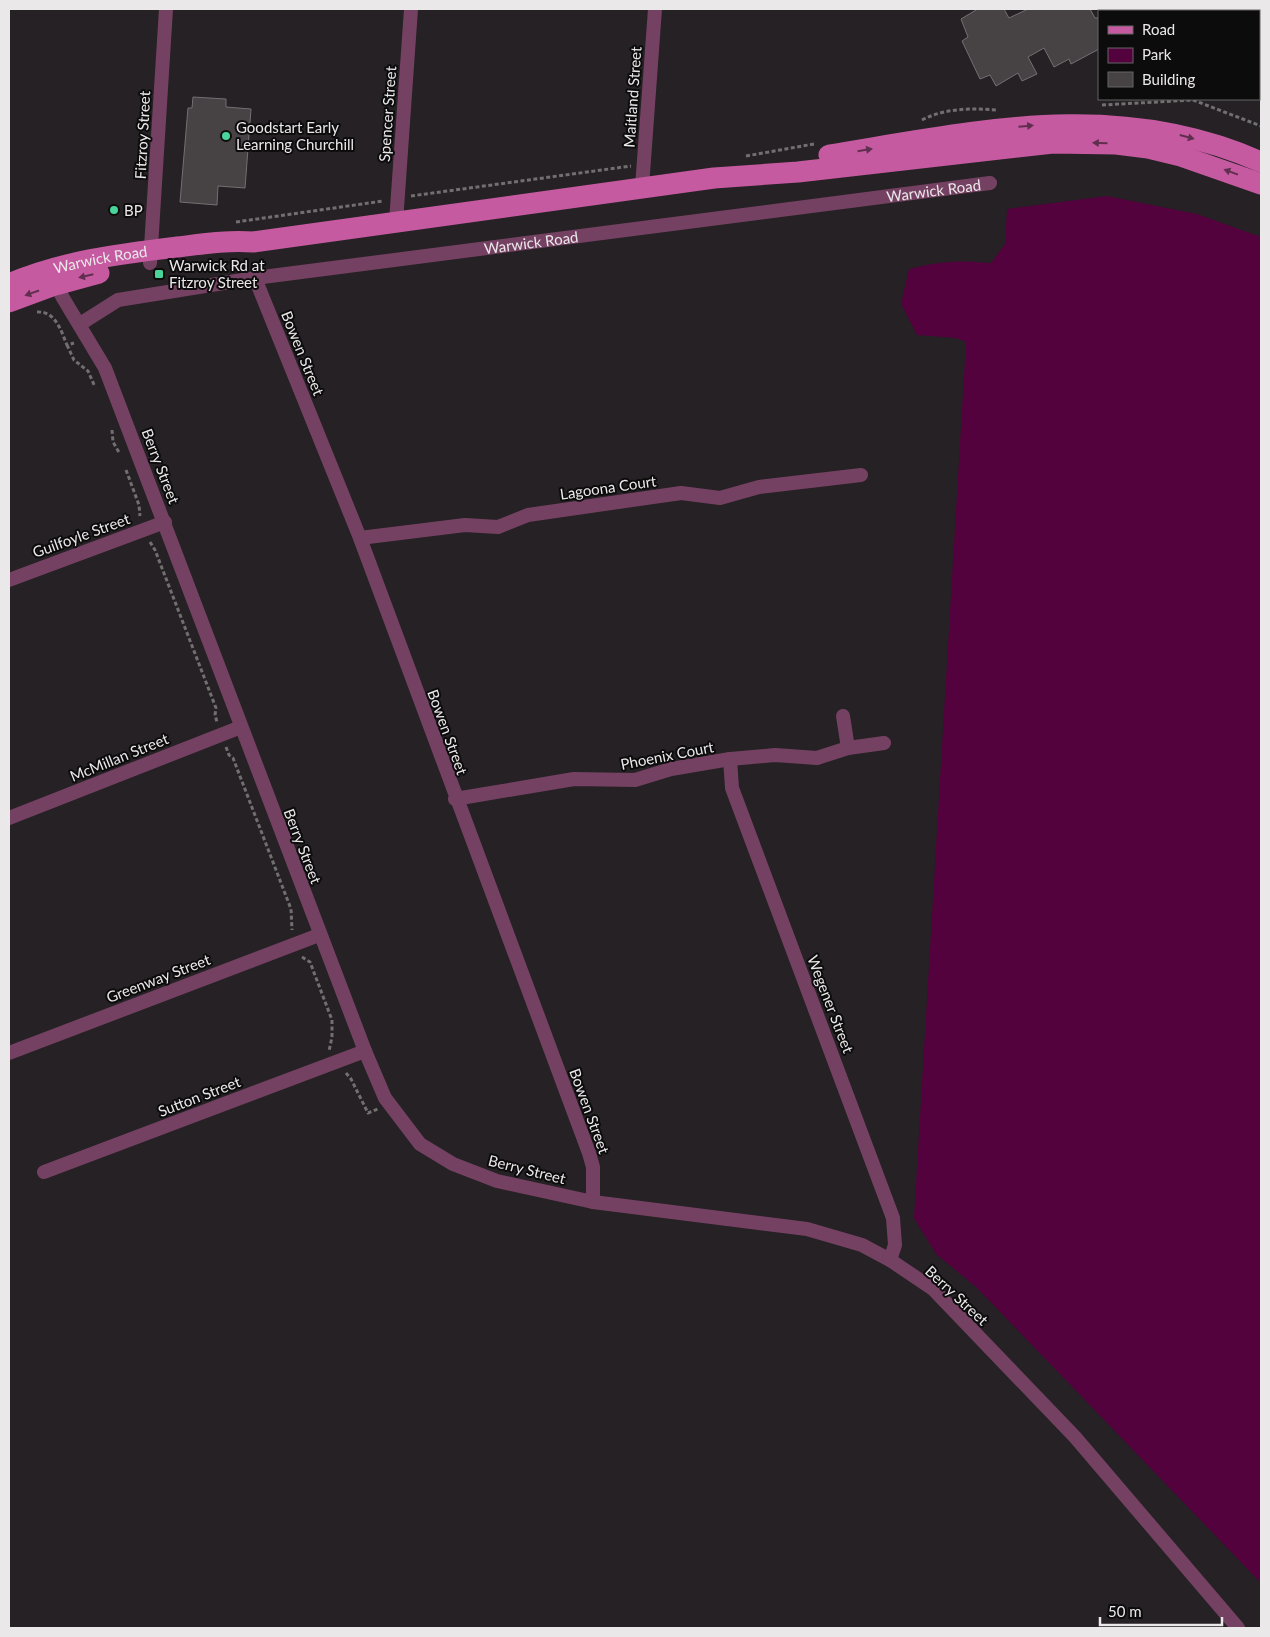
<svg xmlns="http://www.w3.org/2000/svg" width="1270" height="1637" font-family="Lato,sans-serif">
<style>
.green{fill:#53023d}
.building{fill:#474345;stroke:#746f72}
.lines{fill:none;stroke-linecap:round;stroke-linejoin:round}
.path{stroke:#726f71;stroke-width:3;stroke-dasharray:4 2.5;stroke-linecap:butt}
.minor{stroke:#754162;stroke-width:14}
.primary{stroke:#c65aa0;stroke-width:21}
.oneway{fill:#602f4f}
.poi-dot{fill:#49d49c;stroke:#0d0c0d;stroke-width:2}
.labels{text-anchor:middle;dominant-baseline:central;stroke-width:4;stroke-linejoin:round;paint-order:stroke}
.street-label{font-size:15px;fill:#ebe8ea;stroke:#0d0c0d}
.poi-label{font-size:15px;fill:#ebe8ea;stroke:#0d0c0d;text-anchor:start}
</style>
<rect width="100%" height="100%" fill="#252124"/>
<!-- green -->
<path class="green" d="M1107 196 1197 214 1261 237V1583L976 1287 936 1254 914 1218 966 342 956 338 917 335 901 304 909 269C940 261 960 260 991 263L1005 244 1007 209Z"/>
<!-- building -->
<path class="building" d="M975 9H1004L1009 18 1028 9H1090L1095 18H1099V49L1071 64 1069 59 1054 67 1044 48 1028 57 1037 74 1022 81 1018 73 996 86 990 75 980 79 962 41 968 37 961 19 976 10Z
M1125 9H1211V11H1125Z
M193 97 226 99V107L251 109 245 188 218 186 217 205 180 202 188 108H192Z"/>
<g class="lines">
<!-- path -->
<path class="path" d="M1102 105 1193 100 1261 126
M922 120C945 108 971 108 996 110
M746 156 814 144
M411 196 631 166
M236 222 383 201
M37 312C56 311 61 331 67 345L74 343
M67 345 74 360 88 371 95 387
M112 430 113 442 120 454
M126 470 139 505 140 516
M150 542 155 550 216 708 215 715 217 722
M226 747 229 755 233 758 291 909 292 930
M302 957 310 962 332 1020V1037L329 1051
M346 1073 351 1079 368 1113 378 1109"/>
<!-- minor -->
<g class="minor">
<path d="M642 187 655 9"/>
<path d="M396 222 411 9"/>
<path d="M150 263 166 9"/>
<path d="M52 277 63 298 105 368 365 1051 385 1098 420 1144 453 1164 497 1181 593 1202 807 1229 862 1245 890 1260 933 1289 1075 1437 1238 1628"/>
<path d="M255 278 360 538 589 1153 593 1167V1202"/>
<path id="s1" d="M80 324 118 300 255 278 990 183"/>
<path d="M360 538 465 525 498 527 528 515 681 493 720 498 759 487 861 475"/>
<path d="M9 580 165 522"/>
<path d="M843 716 848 748"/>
<path d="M730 759 732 788 893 1218 895 1245 890 1260"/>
<path d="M455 799 574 779 635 780 671 769 730 759 775 755 817 758 848 748 884 743"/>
<path d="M9 818 241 727"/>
<path d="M9 1053 319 935"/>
<path d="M44 1172 365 1051"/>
</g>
<!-- primary -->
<g class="primary">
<path d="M829 155C978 131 1117 98 1261 162"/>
<path id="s2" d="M9 284C62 261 120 254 177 247 202 244 228 240 253 242L714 178 798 172 1053 143 1116 144 1148 148 1181 156 1261 184"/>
<path d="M9 302 55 285 99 273"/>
</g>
</g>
<!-- one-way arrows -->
<defs><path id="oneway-solid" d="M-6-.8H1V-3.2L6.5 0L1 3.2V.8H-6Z" transform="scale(1.25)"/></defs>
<g class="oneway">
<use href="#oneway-solid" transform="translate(1026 126) rotate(-5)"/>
<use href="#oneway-solid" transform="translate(1187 137) rotate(15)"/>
<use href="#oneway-solid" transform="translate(1100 143) rotate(-178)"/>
<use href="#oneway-solid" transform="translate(865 150) rotate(-9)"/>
<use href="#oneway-solid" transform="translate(1231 172) rotate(-160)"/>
<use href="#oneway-solid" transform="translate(86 276) rotate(167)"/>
<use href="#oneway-solid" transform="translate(32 293) rotate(161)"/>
</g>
<!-- markers -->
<g class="poi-dot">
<circle cx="226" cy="136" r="5"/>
<circle cx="114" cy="210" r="5"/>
<rect x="154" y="269" width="10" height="10" rx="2.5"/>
</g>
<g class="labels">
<!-- street labels -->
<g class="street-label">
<text transform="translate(632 97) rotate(-86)">Maitland Street</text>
<text transform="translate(387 114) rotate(-86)">Spencer Street</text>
<text transform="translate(142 135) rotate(-87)">Fitzroy Street</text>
<text stroke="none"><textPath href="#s1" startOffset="868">Warwick Road</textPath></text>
<text stroke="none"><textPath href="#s1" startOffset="462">Warwick Road</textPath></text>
<text stroke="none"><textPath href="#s2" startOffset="95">Warwick Road</textPath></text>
<text transform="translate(303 353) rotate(68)">Bowen Street</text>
<text transform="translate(161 466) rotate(69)">Berry Street</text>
<text transform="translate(608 487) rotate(-8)">Lagoona Court</text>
<text transform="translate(81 535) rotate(-20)">Guilfoyle Street</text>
<text transform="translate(448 732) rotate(70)">Bowen Street</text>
<text transform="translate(667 755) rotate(-11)">Phoenix Court</text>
<text transform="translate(119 757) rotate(-22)">McMillan Street</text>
<text transform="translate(303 846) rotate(69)">Berry Street</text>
<text transform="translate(158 978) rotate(-21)">Greenway Street</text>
<text transform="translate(831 1004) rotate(69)">Wegener Street</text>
<text transform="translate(199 1096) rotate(-21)">Sutton Street</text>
<text transform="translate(590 1111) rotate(70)">Bowen Street</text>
<text transform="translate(527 1169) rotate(14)">Berry Street</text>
<text transform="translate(957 1295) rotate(43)">Berry Street</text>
</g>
<!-- poi labels -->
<g class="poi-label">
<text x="236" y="127">Goodstart Early<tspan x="236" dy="17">Learning Churchill</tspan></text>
<text x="124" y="210">BP</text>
<text x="169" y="265">Warwick Rd at<tspan x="169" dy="17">Fitzroy Street</tspan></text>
</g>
</g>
<!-- border -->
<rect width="1270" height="1637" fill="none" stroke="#ebe8ea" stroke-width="20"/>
<!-- legend -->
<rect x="1098" y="10" width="162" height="90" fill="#0d0c0d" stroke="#666465"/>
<rect x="1108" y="26" width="25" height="8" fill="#c65aa0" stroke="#666465"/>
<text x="1142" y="35" font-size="15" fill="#ebe8ea">Road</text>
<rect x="1108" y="48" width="25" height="15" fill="#53023d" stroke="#666465"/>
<text x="1142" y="60" font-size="15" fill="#ebe8ea">Park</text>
<rect x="1108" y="72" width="25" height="15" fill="#474345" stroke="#666465"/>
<text x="1142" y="85" font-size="15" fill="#ebe8ea">Building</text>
<!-- scale -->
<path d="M1100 1617v8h122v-8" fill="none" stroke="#ebe8ea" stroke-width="2.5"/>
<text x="1108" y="1617" font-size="15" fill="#ebe8ea" stroke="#0d0c0d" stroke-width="4" paint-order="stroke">50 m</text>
</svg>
